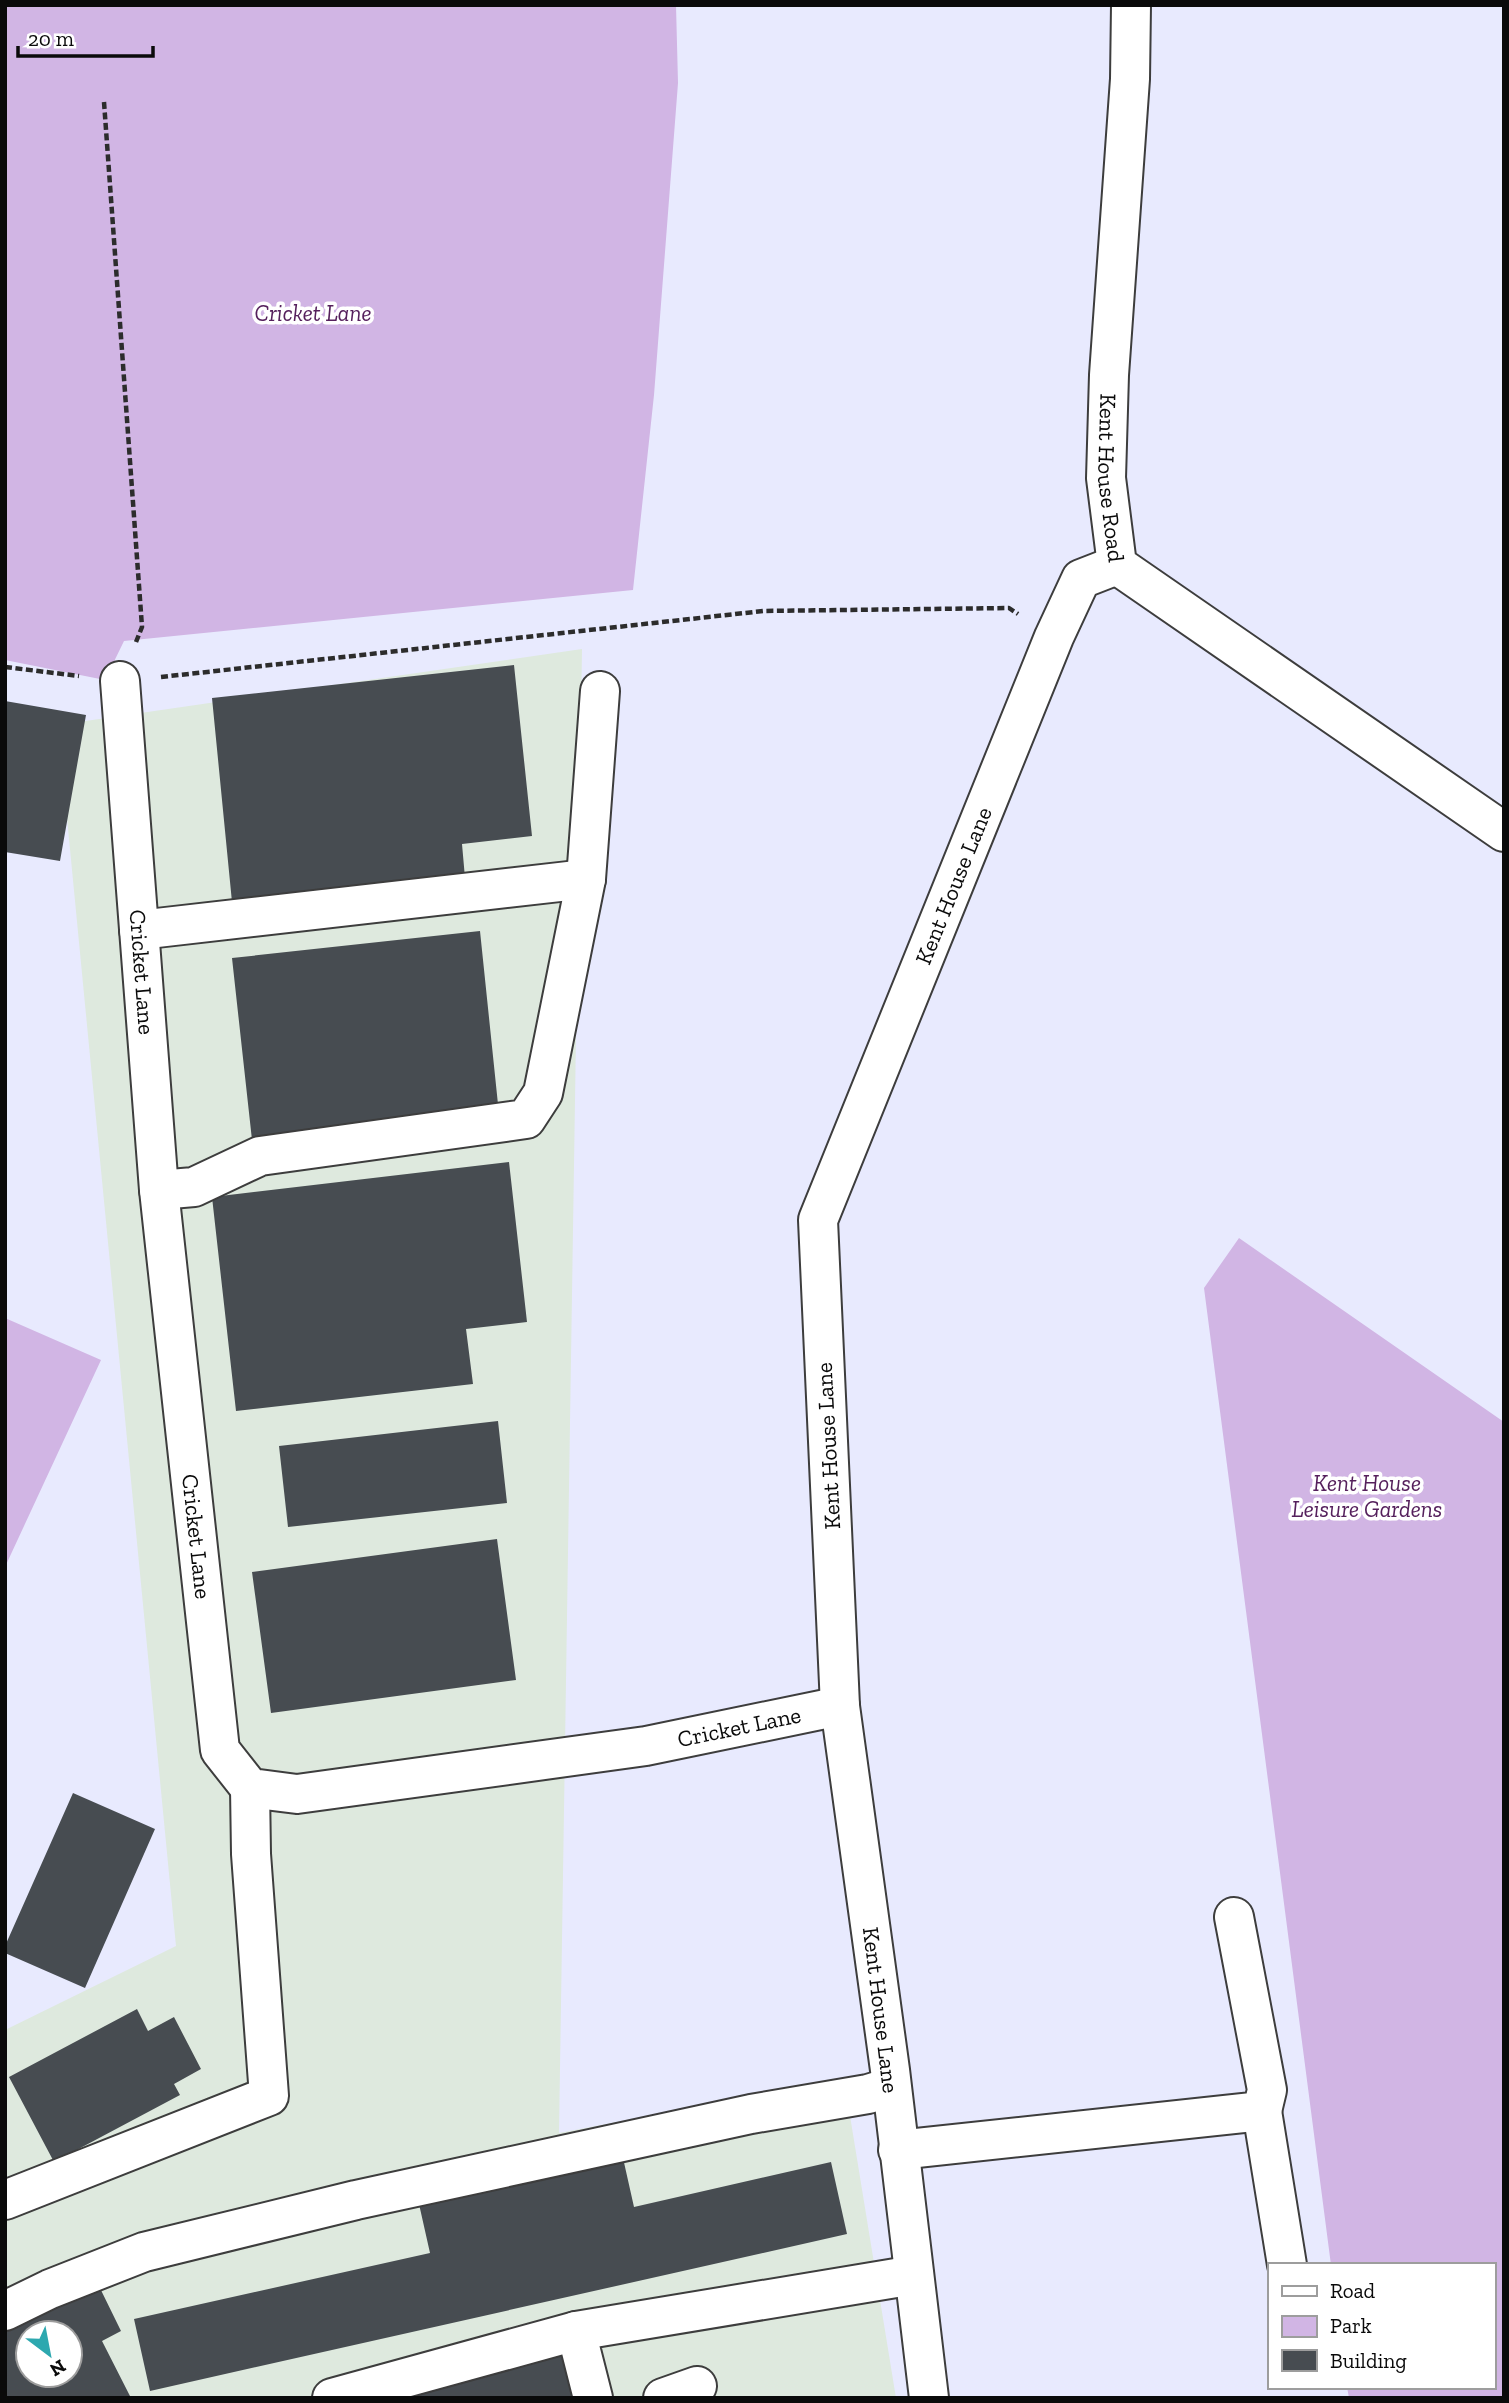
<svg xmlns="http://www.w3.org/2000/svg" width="1509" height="2403" font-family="'Zilla Slab',serif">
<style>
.industrial{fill:#dee9de;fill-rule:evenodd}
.green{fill:#d1b5e4}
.building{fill:#474c51;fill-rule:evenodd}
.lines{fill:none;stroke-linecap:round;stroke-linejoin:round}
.minor-casing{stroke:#3d3d3d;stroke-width:42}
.path{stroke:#2c2c2c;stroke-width:4.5;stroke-dasharray:7 3.5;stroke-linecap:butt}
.minor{stroke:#fff;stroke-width:38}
.labels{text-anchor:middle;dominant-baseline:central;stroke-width:7;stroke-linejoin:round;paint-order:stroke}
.park-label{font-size:23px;font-style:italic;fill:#55205c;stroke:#fff}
.street-label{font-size:23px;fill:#0a0a0a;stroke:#fff}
</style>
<rect width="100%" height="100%" fill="#e8eafe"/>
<!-- industrial -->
<path class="industrial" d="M582 649 559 2133 844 2079 896 2398H5V2030L176 1946 58 725ZM28 2333H70V2375H28Z"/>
<!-- green -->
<path class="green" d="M5 5H676L678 83 654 395 633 590 124 641 105 680 5 660Z
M1239 1238 1504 1422V2398H1349L1347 2387H1493V2265H1331L1204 1288Z
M5 1318 101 1360 5 1567Z"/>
<!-- building -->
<path class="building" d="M514 665 532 836 462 844 465 878 232 902 212 698Z
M5 701 86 715 60 861 5 852Z
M480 931 499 1114 252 1140 232 958Z
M509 1162 527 1322 466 1329 473 1384 236 1411 212 1197Z
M498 1421 507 1503 288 1527 279 1446Z
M497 1539 516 1680 271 1713 252 1572Z
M73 1793 155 1829 85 1988 5 1953V1946Z
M137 2009 148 2031 174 2017 201 2069 174 2084 180 2095 54 2162 9 2077Z
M623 2158 634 2207 831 2162 847 2234 150 2391 134 2319 430 2253 419 2204Z
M97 2282 121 2331 102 2341 131 2398H5V2327ZM28 2333H70V2375H28Z
M568 2347 580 2398H371Z"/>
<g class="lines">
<!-- minor casing -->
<g class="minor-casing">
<g id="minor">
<path id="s1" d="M1131 5 1130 79 1109 375 1106 478 1117 565 1504 832"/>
<path id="s2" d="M120 681 159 1190 220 1750 250 1788 297 1794 646 1746 840 1706"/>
<path d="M139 930 586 879"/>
<path d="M159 1190 194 1187 260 1156 526 1119 543 1093 586 879 600 691"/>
<path d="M1262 2111 1287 2265"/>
<path d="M898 2150 1262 2111 1267 2090 1234 1917"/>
<path d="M5 2200 269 2096 251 1854 250 1788"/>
<path d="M5 2311 50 2289 144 2252 356 2200 751 2114 868 2094 891 2087"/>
<path d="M332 2398 576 2331"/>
<path d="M593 2398 576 2331 914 2275"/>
<path d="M663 2398 697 2386"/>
<path id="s3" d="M929 2398 890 2070 840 1706 818 1220 1054 637 1081 579 1117 565"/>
</g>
</g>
<!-- path -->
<path class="path" d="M104 102 142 627 136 642
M5 667 79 676
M161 677 763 611 1009 608 1018 614"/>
<!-- minor -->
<use href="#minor" class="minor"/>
</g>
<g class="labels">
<!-- park labels -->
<g class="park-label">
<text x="313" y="313">Cricket Lane</text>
<text x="1367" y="1483">Kent House<tspan x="1367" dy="26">Leisure Gardens</tspan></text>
</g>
<!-- street labels -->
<g class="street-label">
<text stroke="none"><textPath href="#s1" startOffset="474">Kent House Road</textPath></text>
<text stroke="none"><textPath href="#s3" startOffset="1545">Kent House Lane</textPath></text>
<text stroke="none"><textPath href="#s2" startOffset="292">Cricket Lane</textPath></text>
<text transform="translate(828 1446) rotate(-93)">Kent House Lane</text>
<text stroke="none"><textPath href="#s2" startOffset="859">Cricket Lane</textPath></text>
<text stroke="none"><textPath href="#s2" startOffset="1617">Cricket Lane</textPath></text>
<text transform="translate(881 2010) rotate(83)">Kent House Lane</text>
</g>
</g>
<!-- border -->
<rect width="1509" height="2403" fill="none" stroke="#0a0a0a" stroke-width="14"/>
<!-- legend -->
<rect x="1268" y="2263" width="228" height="126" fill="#ffffff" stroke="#9d9d9d" stroke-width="2"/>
<rect x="1282" y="2286" width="35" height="10" fill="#ffffff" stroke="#9d9d9d" stroke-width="2"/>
<text x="1330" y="2298" font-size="21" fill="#0a0a0a">Road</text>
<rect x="1282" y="2316" width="35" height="21" fill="#d1b5e4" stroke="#9d9d9d" stroke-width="2"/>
<text x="1330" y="2333" font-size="21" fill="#0a0a0a">Park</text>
<rect x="1282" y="2350" width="35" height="21" fill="#474c51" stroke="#9d9d9d" stroke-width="2"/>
<text x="1330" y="2368" font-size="21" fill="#0a0a0a">Building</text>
<!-- north arrow -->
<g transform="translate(49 2354) rotate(148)"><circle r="33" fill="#ffffff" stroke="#9d9d9d" stroke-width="2"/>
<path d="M0-5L12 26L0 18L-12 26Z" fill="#2da8af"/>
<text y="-10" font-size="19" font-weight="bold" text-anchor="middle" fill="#0a0a0a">N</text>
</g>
<!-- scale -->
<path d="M18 46v10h135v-10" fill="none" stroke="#0a0a0a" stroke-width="3.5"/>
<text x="28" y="46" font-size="21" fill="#0a0a0a" stroke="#ffffff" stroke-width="5" paint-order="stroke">20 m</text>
</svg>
